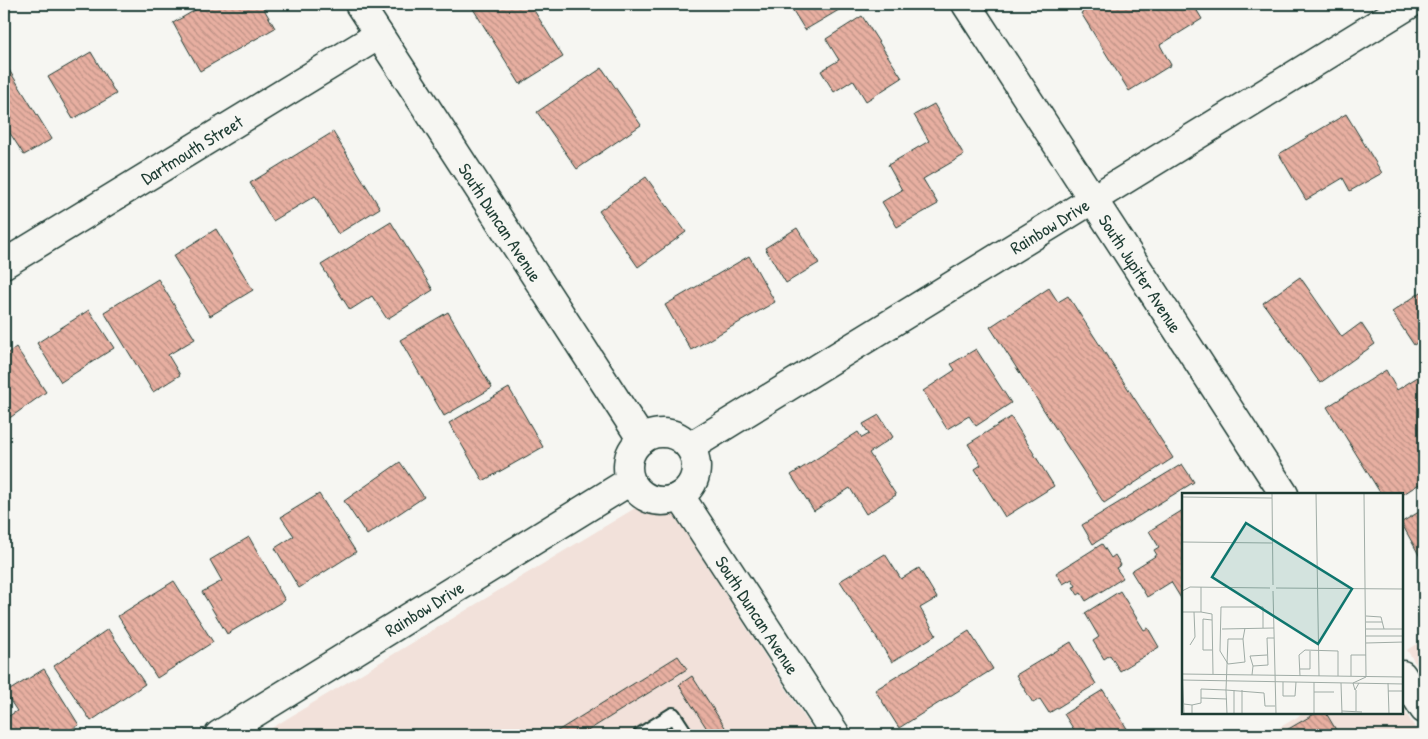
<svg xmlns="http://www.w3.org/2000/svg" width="1428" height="739" font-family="'Patrick Hand',sans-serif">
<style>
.built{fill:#f2e1da}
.building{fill:url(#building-back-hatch);stroke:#1f3d34}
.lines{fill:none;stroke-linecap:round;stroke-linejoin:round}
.lane-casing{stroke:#1f3d34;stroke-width:18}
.street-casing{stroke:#1f3d34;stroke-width:31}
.lane{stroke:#f6f6f2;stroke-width:14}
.street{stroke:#f6f6f2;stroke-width:28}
.labels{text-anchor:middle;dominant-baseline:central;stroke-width:4.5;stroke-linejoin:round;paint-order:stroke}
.street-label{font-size:18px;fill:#1f3d34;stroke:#f6f6f2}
.inset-road{fill:none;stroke:#a0aca6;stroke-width:1}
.view{fill:#0f766e;fill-opacity:0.15;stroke:#0f766e;stroke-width:2.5}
.inset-edge{fill:none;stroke:#1f3d34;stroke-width:2.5}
</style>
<defs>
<pattern id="building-back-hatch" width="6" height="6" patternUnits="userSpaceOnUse" patternTransform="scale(1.25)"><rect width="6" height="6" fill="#e8afa1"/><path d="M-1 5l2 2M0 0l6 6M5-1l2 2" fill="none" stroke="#bb9084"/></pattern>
</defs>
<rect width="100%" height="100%" fill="#f6f6f2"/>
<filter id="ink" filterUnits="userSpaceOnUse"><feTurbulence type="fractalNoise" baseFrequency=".02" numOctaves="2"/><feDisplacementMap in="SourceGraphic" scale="10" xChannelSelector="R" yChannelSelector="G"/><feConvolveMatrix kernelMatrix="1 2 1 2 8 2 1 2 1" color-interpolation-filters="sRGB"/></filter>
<g filter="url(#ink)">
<!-- built -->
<path class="built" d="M660 493 816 735H260Z
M1424 639V677L1407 650Z
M1402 707 1420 735H1267L1304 713H1402Z"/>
<!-- building -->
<path class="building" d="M194 4H261L275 28 200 71 173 23 197 9Z
M470 4H530L563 57 520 84Z
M789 4H849L805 30Z
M1096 4H1134L1136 7 1141 4H1193L1202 19 1160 45 1171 65 1129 91 1081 13Z
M862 16 902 78 866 101 853 80 834 92 821 71 839 60 826 39Z
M91 52 116 94 73 119 48 77Z
M4 62 52 139 24 155 6 127 4 129Z
M602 68 641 125 577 169 537 112Z
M934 104 964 155 923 179 938 204 897 227 882 202 902 190 888 165 929 141 914 115Z
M1346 114 1382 173 1350 191 1343 178 1306 200 1279 154Z
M333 132 380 208 338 234 315 196 273 221 250 183Z
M646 177 686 232 638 267 599 211Z
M391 222 433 290 387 319 372 296 350 310 321 265Z
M797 228 819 263 786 283 765 248Z
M216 229 253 290 210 316 173 256Z
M749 256 775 302 691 350 665 305Z
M1300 277 1342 337 1361 323 1375 344 1320 383 1263 303Z
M158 279 195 339 168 355 180 375 153 392 104 312Z
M1049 288 1058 302 1068 296 1173 458 1104 503 990 327Z
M1424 290V338L1414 345 1392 312Z
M89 310 114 348 61 382 37 343Z
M448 312 492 388 444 416 400 340Z
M16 347 46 392 4 422V356Z
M976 349 1011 403 976 426 969 416 947 429 923 391 955 370 951 364Z
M1386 370 1397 390 1424 373V428L1422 429 1424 433V481L1402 495 1381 494 1327 407Z
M509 388 543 447 483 481 449 423Z
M879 415 893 437 869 453 896 495 866 514 850 488 814 511 791 475 858 432 862 438 869 434 863 424Z
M1011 417 1054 486 1005 517 975 469 981 465 968 444Z
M400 462 424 497 367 535 344 501Z
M1182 464 1194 482 1093 544 1082 525Z
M319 494 356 552 299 588 275 548 294 536 281 517Z
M1424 509V564L1402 524V522Z
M1183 510V599L1182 600 1171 582 1147 597 1131 571 1157 555 1154 550 1159 547 1149 531Z
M249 537 285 600 227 634 202 592 222 581 210 560Z
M1102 544 1111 558 1115 555 1121 565 1116 568 1123 578 1086 601 1081 593 1078 595 1073 587 1076 586 1072 579 1063 584 1056 573Z
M885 554 901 579 919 568 937 598 920 608 936 635 892 662 840 581Z
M174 581 213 642 157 678 118 616Z
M1120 591 1144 630 1148 628 1159 647 1120 671 1110 655 1104 659 1093 641 1099 637 1085 613Z
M108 629 145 684 91 721 54 666Z
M969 631 993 669 899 728 875 690Z
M1071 642 1096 684 1049 713 1040 699 1033 703 1016 675Z
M678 656 687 669 581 735H551Z
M44 669 79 725 62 735H6L4 732V719L17 711 5 693Z
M692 676 730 735H711L679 685Z
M1103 690 1131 735H1073L1076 733 1064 714Z
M1316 713H1326L1339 735H1278Z"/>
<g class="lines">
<!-- lane casing -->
<g class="lane-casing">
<path id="lane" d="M641 735 673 715 686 735"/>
</g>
<!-- street casing -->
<g class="street-casing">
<g id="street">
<path id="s1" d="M359 4 642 440"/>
<path id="s2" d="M966 4 1284 494"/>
<path id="s3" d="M4 264 379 35"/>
<circle cx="662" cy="467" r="34"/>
<path id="s4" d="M690 447 1410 4"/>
<path id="s5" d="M680 496 836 735"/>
<path d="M1402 675 1424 709"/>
<path id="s6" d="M219 735 630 481"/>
</g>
</g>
<!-- lane -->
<use href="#lane" class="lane"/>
<!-- street -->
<use href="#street" class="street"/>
</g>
</g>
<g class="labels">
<!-- street labels -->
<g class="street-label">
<text stroke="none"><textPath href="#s3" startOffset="220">Dartmouth Street</textPath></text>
<text stroke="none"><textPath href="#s1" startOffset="260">South Duncan Avenue</textPath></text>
<text stroke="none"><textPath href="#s4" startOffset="422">Rainbow Drive</textPath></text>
<text stroke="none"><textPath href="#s2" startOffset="321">South Jupiter Avenue</textPath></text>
<text stroke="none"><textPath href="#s6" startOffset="241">Rainbow Drive</textPath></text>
<text stroke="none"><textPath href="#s5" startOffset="142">South Duncan Avenue</textPath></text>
</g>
</g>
<!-- overview -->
<g transform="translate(1182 493)">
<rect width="221" height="221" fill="#f6f6f2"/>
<path class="inset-road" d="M90 0 91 92M134 0 137 183M0 4 90 5M0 12V91M0 49 90 50M19 94V119L30 121 31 181M94 95 222 96M0 98 8 94 88 95M91 98 94 221M0 119H19M184 123 199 124 202 136M30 127 21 126V157H30M184 129H200M63 135 61 146H46L44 197 82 200 83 213H93M40 136 92 135M184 136H222M184 143H222M61 146 63 169 46 171 38 158 39 114H81V135M184 150 222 149M8 152 13 144 12 119M0 172 2 221M71 173 68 163 85 162M118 176H128V158M0 181 222 184M70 182 71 173 86 172 85 145H92M118 183 117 162 123 157 156 158V183M169 183V162H184M0 187 222 191M101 189V203H113L114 189M132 189V221M159 190 160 221M177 190 173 197 171 190 184 184 182 0M206 190 207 221M206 198H221V191M132 199H152M19 205 45 206M2 211 10 212V221M10 212 19 210V196L44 197 45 221M160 218 180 219M174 218V197M52 221V197M60 221V197"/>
<path class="view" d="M64 30 170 96 136 151 30 84Z"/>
<rect width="221" height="221" class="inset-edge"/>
</g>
<!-- margin -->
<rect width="1428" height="739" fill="none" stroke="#f6f6f2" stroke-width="20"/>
<rect x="10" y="10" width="1408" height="719" fill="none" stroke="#1f3d34" stroke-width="2" filter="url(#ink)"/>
</svg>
